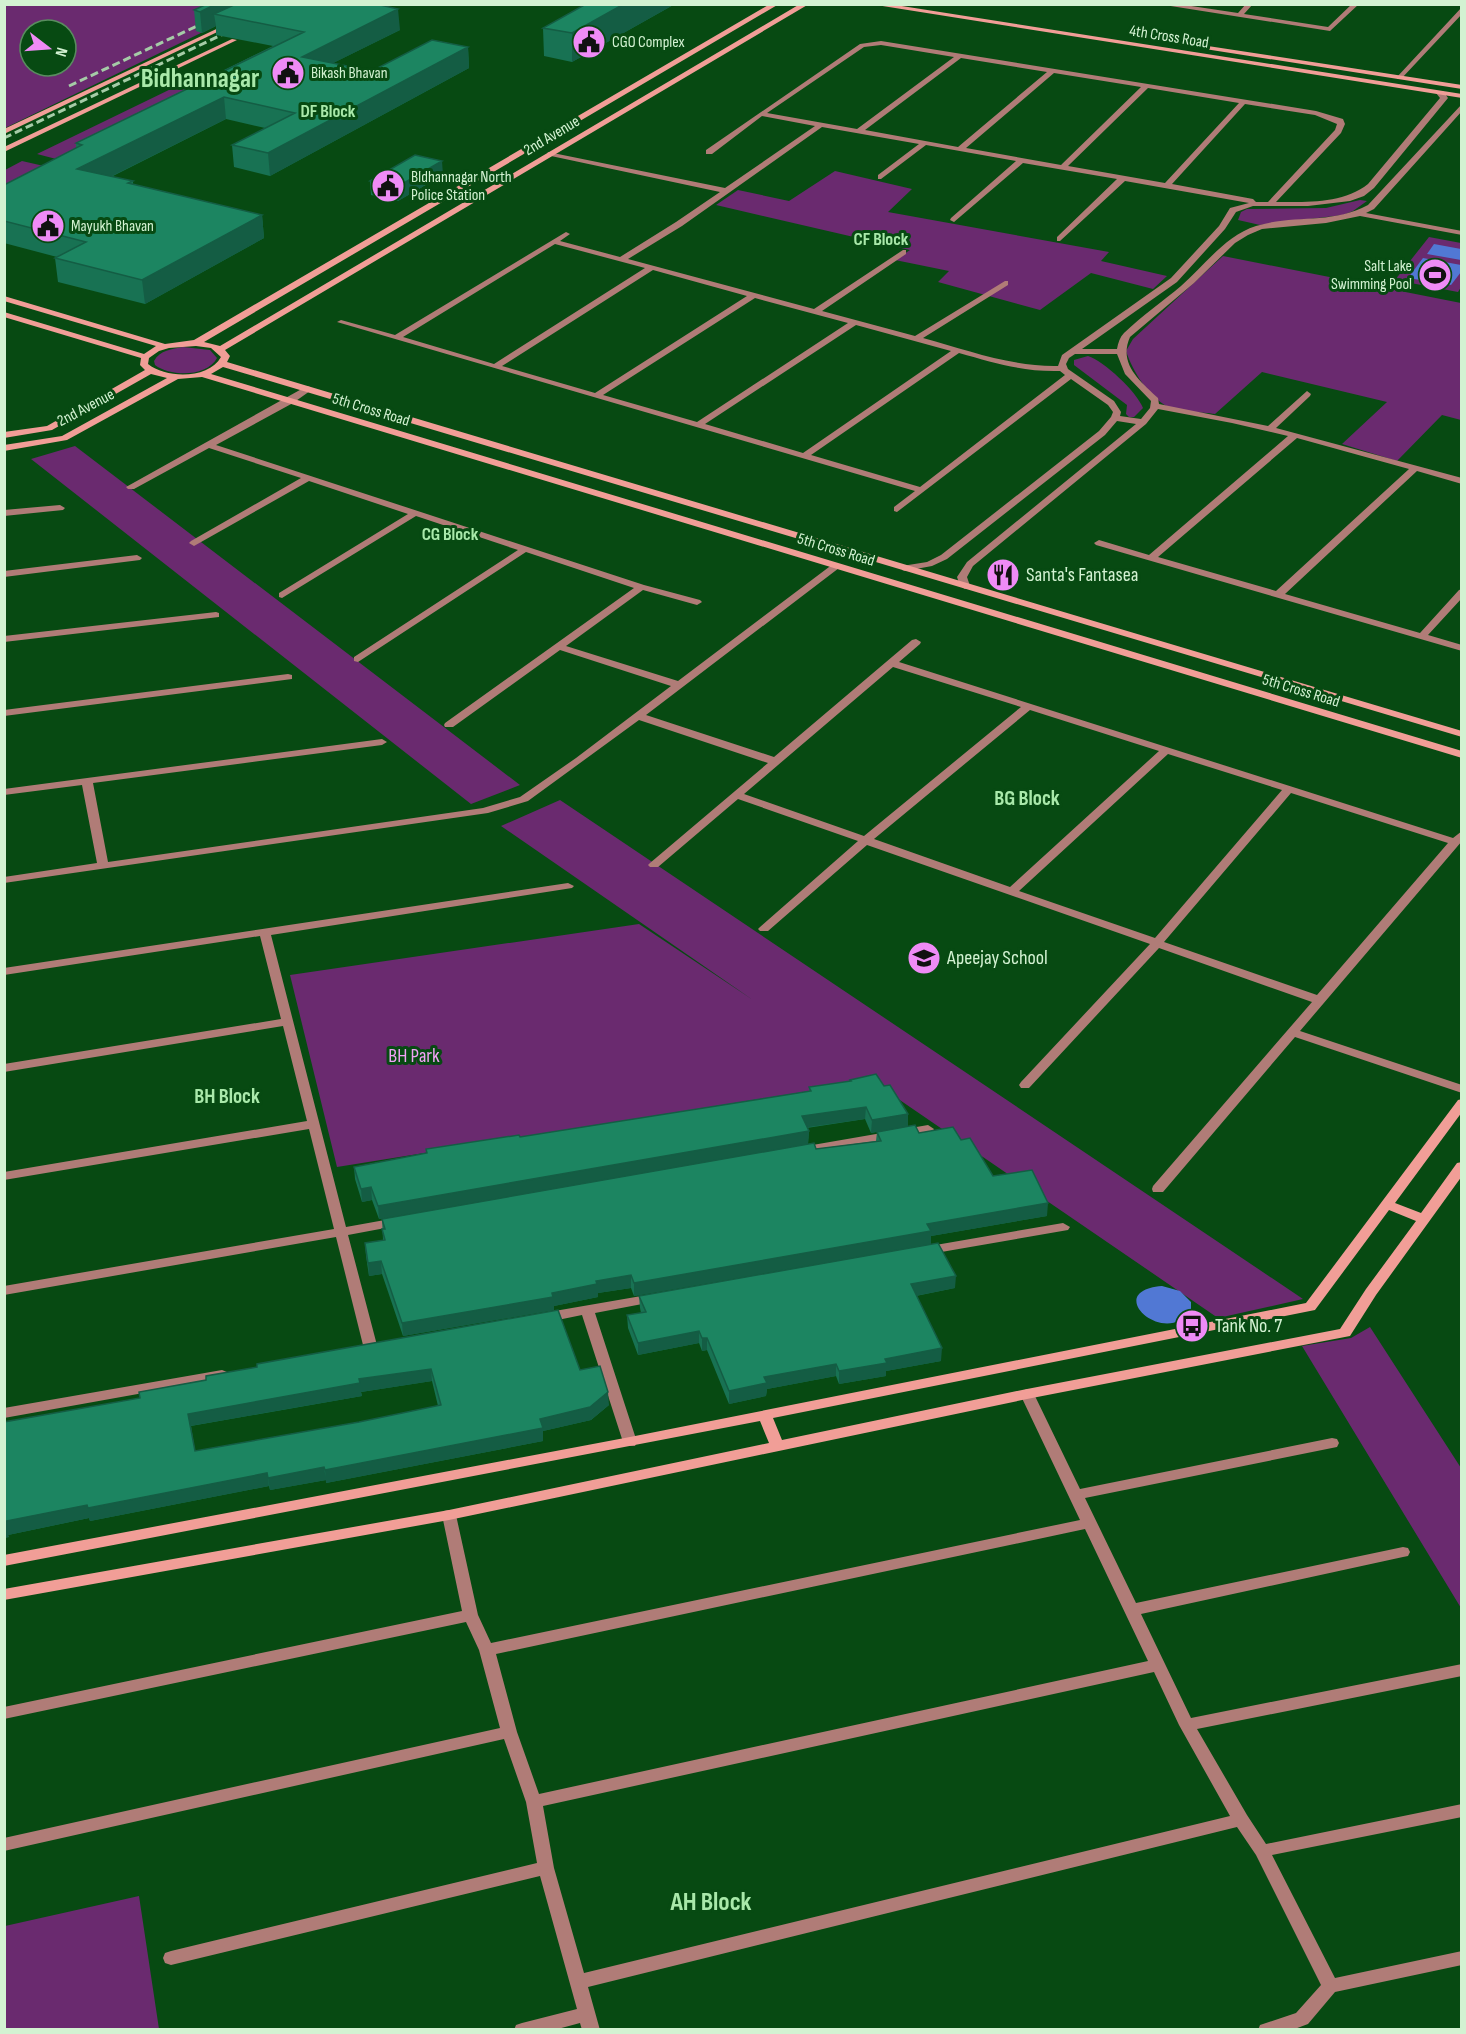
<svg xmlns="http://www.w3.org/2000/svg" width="1466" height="2034" font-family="'Sofia Sans Condensed',sans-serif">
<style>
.green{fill:#6a2a6f;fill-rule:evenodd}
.water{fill:#5178d4}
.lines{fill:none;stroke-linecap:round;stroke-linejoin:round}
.street{fill:#b07c77;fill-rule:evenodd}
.secondary{fill:#f19e97;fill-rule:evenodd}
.rail{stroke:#a5cca7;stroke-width:3;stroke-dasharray:8 4;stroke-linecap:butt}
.wall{fill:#187253;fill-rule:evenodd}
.shaded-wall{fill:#145d44}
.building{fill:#1c8561;stroke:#145d44;stroke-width:1.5;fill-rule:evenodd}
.labels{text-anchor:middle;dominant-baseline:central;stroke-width:6;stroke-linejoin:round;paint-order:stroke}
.far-street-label{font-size:16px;fill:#d3f2d2;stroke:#074a12}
.far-poi-label{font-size:16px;fill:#d3f2d2;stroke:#074a12;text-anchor:start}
.far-neighbourhood-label{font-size:18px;font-weight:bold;fill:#a9e9aa;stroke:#074a12}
.poi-label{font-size:20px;fill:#d3f2d2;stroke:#074a12;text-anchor:start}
.park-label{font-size:20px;fill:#f1a2f5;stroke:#074a12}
.neighbourhood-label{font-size:21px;font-weight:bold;fill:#a9e9aa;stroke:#074a12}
.near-neighbourhood-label{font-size:26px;font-weight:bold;fill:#a9e9aa;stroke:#074a12}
.far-town-label{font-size:27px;font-weight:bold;fill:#a9e9aa;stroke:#074a12}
</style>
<rect width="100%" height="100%" fill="#074a12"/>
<!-- green -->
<path class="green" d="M4 5H246L195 29 205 31 5 128ZM30 30H66V66H30Z
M175 87 198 92 60 160 37 154Z
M22 161 57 169 5 195V170Z
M835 171 912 189 888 212 1109 252 1101 261 1167 276 1153 289 1091 273 1040 310 938 282 949 271 895 260 910 250 716 205 738 190 789 201Z
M1360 200 1367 201 1353 211 1343 215 1260 225 1238 220 1241 212 1247 209 1326 208Z
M1429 237 1461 243V287L1458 292 1395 280Z
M1223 256 1461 303V420L1442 415 1397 461 1342 444 1387 402 1262 372 1215 414C1203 412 1179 412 1168 407 1148 396 1133 372 1126 351L1133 339Z
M183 347 210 350 217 358C207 377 171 377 155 365L154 361C160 350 172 349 183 347Z
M1088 356C1104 361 1137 392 1143 408L1134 417H1129L1126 414 1127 405 1074 365V360Z
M75 446 520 785 471 804 31 459Z
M560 800 1303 1299 1218 1318 872 1081 337 1167 290 975 639 924 753 1000 501 826Z
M1370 1327 1461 1468V1608L1302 1346 1351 1338Z
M139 1896 159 2029H5V1926Z"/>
<!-- water -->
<path class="water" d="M1434 244 1461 249V260L1427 254Z
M1423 258 1461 265V272L1451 285 1408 278Z
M1162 1286 1180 1291 1191 1302V1309C1167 1350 1100 1291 1162 1286Z"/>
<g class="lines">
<!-- street -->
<path class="street" d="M1158 4H1178L1238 13 1246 4H1253L1244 14 1328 27 1352 4H1359L1330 31Z
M1462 7V14L1401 79H1397V77Z
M881 41 1316 111 1343 119 1345 124 1341 133 1276 202C1307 202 1343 204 1368 184L1440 98 1436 93 1437 91H1443L1448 98 1374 188 1364 196 1350 201 1308 206H1253L1236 212 1225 229 1177 282 1082 349H1117C1118 343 1120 337 1124 333 1142 316 1163 301 1181 286 1205 265 1225 236 1256 226 1294 214 1331 225 1368 205L1462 104V111L1374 209 1366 213 1462 231V235L1360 216 1326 223 1262 229 1248 235 1235 243 1194 283 1130 337C1118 364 1140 381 1158 398L1159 404 1268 426 1307 391 1311 394 1310 396 1276 428 1462 478V484L1417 471 1285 594 1420 633 1459 590 1462 589V598L1428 635 1462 645V651L1096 545 1094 543 1099 540 1149 555 1288 436 1232 423 1158 409 1146 424 973 566 967 577 970 586 965 589 960 586 957 577 967 562 1136 424 1117 421 1105 435 947 559 932 566 905 571 902 570V566L927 562 941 555 1099 431 1111 417 1113 412 1108 405 1071 379 897 512 894 511V507L915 491 337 322 341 320 395 335 566 232 570 234 560 241 620 257 676 222 720 192 551 156 547 154 548 152 725 188 815 126 762 116 712 154H706V150L860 44ZM881 45 954 57 857 129 767 113 864 47ZM961 58 1047 72 958 147 865 130ZM1054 73 1141 87 1061 165 966 148ZM1148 88 1239 103 1165 183 1068 166ZM1245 104 1315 115 1337 124 1335 130 1268 202H1256L1253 199 1172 184ZM822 127 919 144 878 175V179H881L926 145 1016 161 951 218 950 220 954 222 1023 163 1117 179 1057 237V241H1060L1125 181 1249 203 1230 208 1219 226 1171 278 1062 355 1058 366C1012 367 967 350 923 338L1008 285V281H1005L915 336 822 311 906 254V250H903L814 309 628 259 682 226ZM555 244 645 268 494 364 403 337ZM653 270 747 296 595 393 502 366ZM755 298 848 323 697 422 603 395ZM856 325 951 351 803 453 705 424ZM959 353C995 363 1023 372 1060 371L1065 375 920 487 811 455ZM1075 354H1117L1125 374 1151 401 1150 408 1141 419 1120 416 1121 412 1114 401 1068 369 1066 364 1069 358ZM1297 438 1409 469 1276 591 1158 557Z
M307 386 310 387V391L293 403 216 445 644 585 700 600 702 602 697 605 643 590 566 646 678 681 833 564H839V568L646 715 774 757 912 640 916 639 921 642 920 644 899 662 1453 838 1462 831V841L1300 1031 1462 1085V1093L1295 1037 1163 1192H1153L1152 1189 1153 1186 1312 1002 1159 948 1029 1088H1021L1019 1085 1021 1082 1150 944 867 845 768 931H760L758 929 760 927 858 841 738 799 658 867H650L648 865 650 863 768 763 639 720 528 801 488 813 4 883V877L97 863 82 785 4 795V789L382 739 387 742 382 745 93 783 108 862 483 808 520 797 576 758 671 686 560 650 453 727H445L444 725 445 723 634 588 526 552 358 662 354 661V657L518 550 416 516 282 598 279 597V593L408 514 309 481 194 546 189 543 191 541 301 478 209 448 134 489H128L126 487ZM893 667 1021 707 864 836 744 794ZM1030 710 1159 751 1010 887 874 839ZM1168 754 1282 790 1155 938 1019 891ZM1291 793 1448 843 1317 995 1164 942Z
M60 505 65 508 63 510 4 516V510Z
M137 555 142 558 140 560 4 577V571Z
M216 612 219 613V617L4 642V636Z
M288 674 292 675V679L4 716V710Z
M568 883 574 886 572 888 271 935 346 1227 396 1218 403 1222 396 1226 348 1235 378 1349 376 1352H366L364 1349 336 1237 4 1295V1286L334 1229 309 1129 4 1180V1172L307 1121 283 1026 4 1072V1064L281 1019 260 936 4 975V968Z
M928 1125 934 1129 932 1132 801 1155 795 1151 801 1147Z
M1063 1223 1070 1227 1068 1230 924 1255 917 1251 924 1247Z
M653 1294 658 1295 660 1298 658 1301 595 1313 637 1442 635 1446H625L623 1442 582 1315 543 1323 538 1321 536 1318 538 1315 543 1313Z
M222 1370 227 1372 229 1375 227 1378 4 1418V1408Z
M1027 1389 1032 1391 1034 1394 1080 1489 1332 1438 1337 1439 1339 1443 1337 1447 1332 1448 1085 1498 1136 1603 1403 1547 1408 1548 1410 1552 1408 1556 1403 1557 1141 1614 1191 1718 1462 1664V1676L1197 1729 1247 1815 1266 1844 1462 1804V1817L1272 1855 1335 1978 1462 1951V1965L1335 1992 1308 2024 1292 2030H1258L1260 2025 1296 2013 1321 1985 1256 1855 1237 1827 588 1987 600 2030H582L580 2023 554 2030H514L516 2025 522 2023 577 2009 540 1876 171 1965 165 1963 163 1958 165 1953 171 1951 537 1863 526 1802 504 1739 4 1851V1838L500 1728 479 1650 466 1622 4 1719V1707L462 1611 442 1515 444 1511 449 1510 454 1511 456 1515 478 1615 491 1643 1080 1520 1020 1394 1022 1391ZM1085 1529 1148 1661 539 1794 517 1732 496 1654ZM1154 1672 1179 1725 1230 1816 584 1973 554 1868 543 1806Z"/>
<!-- secondary -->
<path class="secondary" d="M770 4H779L204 342 220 346 800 4H809L225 350 230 356 227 362 1462 731V737L223 367 211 374 1462 751V758L202 377 178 379 67 440 4 451V445L62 436 167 378 151 374 52 430 4 438V432L47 426 145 370 140 365 141 358 4 317V312L144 354 156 346 4 301V296L165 344 194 340ZM196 346 211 348 221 357C209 379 167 379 148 364L149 358 159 351 169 348Z
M870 4H889L1462 94V98Z
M227 24 232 25 4 134V129Z
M232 39 237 40 4 152V147Z
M1175 41 1462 85V89L1173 44V42Z
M1462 1099V1112L1395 1203 1421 1213 1457 1163 1462 1162V1176L1376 1295 1350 1336 1027 1399 449 1520 4 1600V1589L449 1510 769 1443 760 1421 4 1566V1555L630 1437 1306 1303 1458 1100ZM1389 1210 1416 1221 1366 1289 1340 1329 1027 1389 782 1440 773 1418 1315 1310Z"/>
<!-- rail -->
<path class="rail" d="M69 86 244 4
M4 138 234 29"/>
</g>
<!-- wall -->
<path class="wall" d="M586 4H675L572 62 544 56 543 28Z
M194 10 400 30 333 63 372 71 468 47 469 68 270 176 234 167 232 145 265 128 226 119 111 177 133 181V185L262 215 264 238 145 304 58 282 55 258 57 257 4 243V185L76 148V143L273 46 216 35V26L202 33 196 31Z
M443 175 398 201 371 195 370 181Z
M850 1080 884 1086 908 1114V1126L871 1133 865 1119 807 1128 809 1131 808 1144 379 1219 372 1200 362 1202 355 1179 354 1167 426 1153V1149L520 1137 809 1091V1087L850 1081Z
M877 1132 919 1133 961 1140 993 1176 1047 1216 931 1236V1244L634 1296 631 1288 598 1293V1297L554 1306V1310L403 1336 382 1274 369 1276 366 1256 365 1243 383 1240 382 1219 816 1149 876 1141Z
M955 1288 916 1296 941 1361 886 1371V1376L839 1384 836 1376 767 1389 766 1396 729 1404 707 1350 702 1351 699 1343 638 1355 628 1328 627 1315 641 1313 640 1308 639 1296Z
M257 1367 580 1370 609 1405 591 1420 543 1431V1441L326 1483V1480L270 1490 269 1486 90 1521 89 1518 8 1535 9 1537 4 1538 5 1422 140 1398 206 1380ZM432 1381 438 1406 359 1422 195 1451 191 1426 362 1396 361 1392Z"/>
<!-- shaded-wall -->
<path class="shaded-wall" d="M216 4H262L214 14 216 26 202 33 200 12Z
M624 4H675L572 62V33Z
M398 9 400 30 303 78 302 57Z
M468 47 469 68 270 176 268 153Z
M224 97 226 119 80 192 77 169Z
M442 161 443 175 398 201 397 187Z
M262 215 264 238 145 304 142 280Z
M866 1107 865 1119 802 1128V1116Z
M908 1114V1126L871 1133 872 1120Z
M809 1131 808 1144 379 1219 378 1206Z
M371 1187 372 1200 362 1202 361 1189Z
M1048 1203 1047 1216 931 1236V1244L634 1296V1283L927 1224Z
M381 1261 382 1274 369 1276 368 1263Z
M631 1275V1288L598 1293V1297L554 1306V1310L403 1336 402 1323 552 1293 596 1281Z
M956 1276 955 1288 910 1297 911 1284Z
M699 1331V1343L638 1355V1343Z
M702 1338H707V1350L702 1351Z
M942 1348 941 1361 886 1371V1376L839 1384V1371L885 1359Z
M836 1364V1376L767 1389 766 1396 729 1404V1391L764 1377Z
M431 1369 432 1381 361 1392 362 1396 190 1426 188 1414 359 1379Z
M608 1392 609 1405 591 1420 543 1431V1441L326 1483 325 1470 540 1419Z
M324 1467 326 1480 270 1490 268 1478Z
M267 1473 269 1486 90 1521 89 1518 8 1535 9 1537 4 1538V1525L6 1521 87 1505Z"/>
<!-- building -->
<path class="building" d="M207 4H216L200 12 194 10Z
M236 4H376L398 9 302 57 372 71 432 40 468 47 268 153 232 145 295 113 224 97 77 169 133 181 128 183 262 215 142 280 55 258 86 242 4 221V185L82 145 76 143 304 32 214 14Z
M586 4H624L572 33 543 28Z
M415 155 442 161 397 187 370 181Z
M876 1074 884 1086 890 1085 908 1114 872 1120 866 1107 802 1116 809 1131 378 1206 371 1187 361 1189 354 1167 427 1153 426 1149 519 1135 520 1137 811 1091 809 1087 851 1081 850 1080Z
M915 1125 919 1133 953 1127 961 1140 970 1138 993 1176 1032 1170 1048 1203 927 1224 931 1231 634 1283 631 1275 596 1281 597 1284 552 1293 553 1297 402 1323 381 1261 368 1263 365 1243 385 1240 382 1229H385L382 1219 814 1143 816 1149 881 1141 877 1132Z
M938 1243 956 1276 911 1284 942 1348 885 1359 887 1363 839 1371 836 1364 764 1377 767 1383 729 1391 707 1338H702L699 1331 638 1343 627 1315 646 1312 639 1296Z
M558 1310 580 1370 600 1366 608 1392 590 1407 540 1419 543 1428 325 1470 324 1467 268 1478 267 1473 88 1508 87 1505 6 1521V1524L4 1525V1422L140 1398 139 1392 206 1380V1376L257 1367V1364ZM431 1369 441 1405 359 1422 195 1451 188 1414 360 1383 359 1379Z"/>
<!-- icons -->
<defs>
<g id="civic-disc" transform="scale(1.725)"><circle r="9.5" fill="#ef8bf6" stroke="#074a12"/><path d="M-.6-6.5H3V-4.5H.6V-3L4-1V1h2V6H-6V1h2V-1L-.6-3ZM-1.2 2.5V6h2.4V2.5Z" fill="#111"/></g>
<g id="stadium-disc" transform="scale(1.725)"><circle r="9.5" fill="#ef8bf6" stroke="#074a12"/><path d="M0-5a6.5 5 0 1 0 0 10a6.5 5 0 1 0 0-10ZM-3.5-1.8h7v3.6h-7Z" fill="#111"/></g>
<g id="restaurant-disc" transform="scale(1.725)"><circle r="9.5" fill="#ef8bf6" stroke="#074a12"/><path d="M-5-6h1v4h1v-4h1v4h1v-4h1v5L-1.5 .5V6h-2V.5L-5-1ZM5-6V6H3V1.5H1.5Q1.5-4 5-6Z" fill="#111"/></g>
<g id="school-disc" transform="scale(1.725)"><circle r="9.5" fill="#ef8bf6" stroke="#074a12"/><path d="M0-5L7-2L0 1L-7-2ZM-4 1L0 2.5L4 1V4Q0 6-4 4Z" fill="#111"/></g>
<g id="bus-disc" transform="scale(1.725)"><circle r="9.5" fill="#ef8bf6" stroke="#074a12"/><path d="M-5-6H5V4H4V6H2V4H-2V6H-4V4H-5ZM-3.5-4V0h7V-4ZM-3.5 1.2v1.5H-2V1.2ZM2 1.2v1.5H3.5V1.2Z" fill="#111"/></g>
</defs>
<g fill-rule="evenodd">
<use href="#civic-disc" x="589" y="42"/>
<use href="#civic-disc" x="288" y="73"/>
<use href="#civic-disc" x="388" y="186"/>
<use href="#civic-disc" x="48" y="226"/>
<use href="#stadium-disc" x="1435" y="275"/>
<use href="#restaurant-disc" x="1003" y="575"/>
<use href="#school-disc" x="924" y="958"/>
<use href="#bus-disc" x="1192" y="1326"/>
</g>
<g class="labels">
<!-- far-street labels -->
<g class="far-street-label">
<text transform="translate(1169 37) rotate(9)">4th Cross Road</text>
<text transform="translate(552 136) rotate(-31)">2nd Avenue</text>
<text transform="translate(86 408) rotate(-28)">2nd Avenue</text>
<text transform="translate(371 410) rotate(17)">5th Cross Road</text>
<text transform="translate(836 550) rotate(17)">5th Cross Road</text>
<text transform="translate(1301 691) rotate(17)">5th Cross Road</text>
</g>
<!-- far-poi labels -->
<g class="far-poi-label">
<text x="612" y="42">CGO Complex</text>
<text x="311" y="73">Bikash Bhavan</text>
<text x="411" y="177">BIdhannagar North<tspan x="411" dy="18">Police Station</tspan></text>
<text x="71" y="226">Mayukh Bhavan</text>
<text x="1412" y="266" text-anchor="end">Salt Lake<tspan x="1412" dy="18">Swimming Pool</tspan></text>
</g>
<!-- far-neighbourhood labels -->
<g class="far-neighbourhood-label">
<text x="328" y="111">DF Block</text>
<text x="881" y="239">CF Block</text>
<text x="450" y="534">CG Block</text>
</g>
<!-- poi labels -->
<g class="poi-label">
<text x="1026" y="575">Santa's Fantasea</text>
<text x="947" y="958">Apeejay School</text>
<text x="1215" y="1326">Tank No. 7</text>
</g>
<!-- park labels -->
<g class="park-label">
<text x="414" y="1056">BH Park</text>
</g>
<!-- neighbourhood labels -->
<g class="neighbourhood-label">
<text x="1027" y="798">BG Block</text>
<text x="227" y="1096">BH Block</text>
</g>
<!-- near-neighbourhood labels -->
<g class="near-neighbourhood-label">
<text x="711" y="1902">AH Block</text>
</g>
<!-- far-town labels -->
<g class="far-town-label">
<text x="200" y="79">Bidhannagar</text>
</g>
</g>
<!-- border -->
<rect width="1466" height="2034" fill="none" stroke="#d3f2d2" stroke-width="12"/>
<!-- north arrow -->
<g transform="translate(48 48) rotate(107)"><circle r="28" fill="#074a12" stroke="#598d5f" stroke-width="1.5"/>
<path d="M0-4.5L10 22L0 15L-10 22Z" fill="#ef8bf6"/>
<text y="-9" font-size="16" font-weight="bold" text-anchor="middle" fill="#d3f2d2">N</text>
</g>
</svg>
